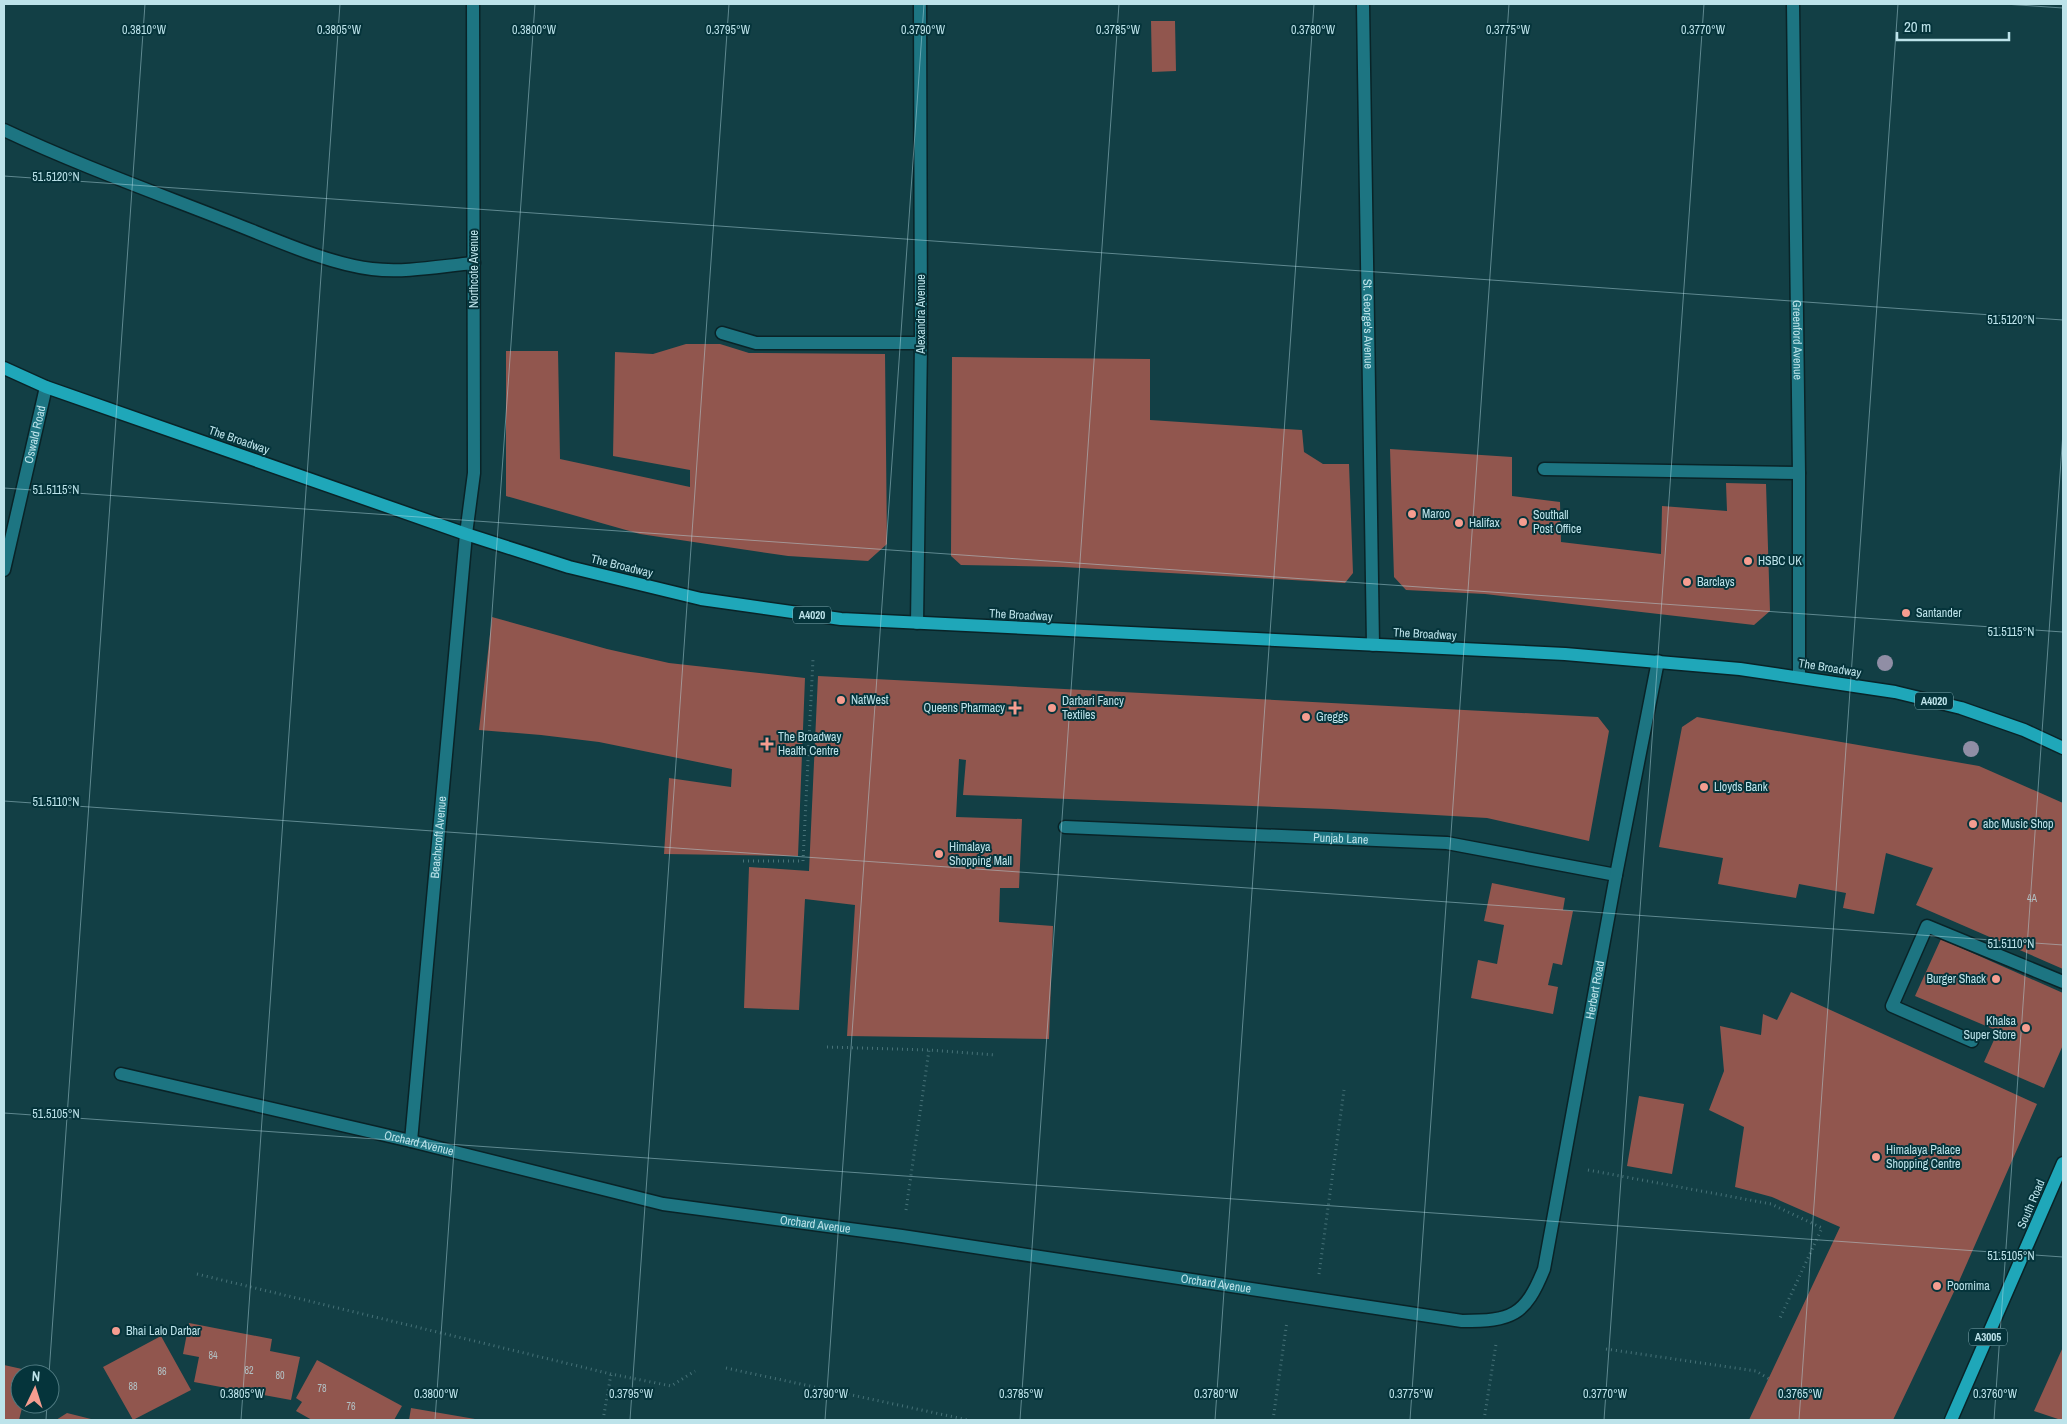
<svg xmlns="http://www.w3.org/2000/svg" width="2067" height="1424" font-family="'Archivo Narrow',sans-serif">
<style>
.building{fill:#91564e}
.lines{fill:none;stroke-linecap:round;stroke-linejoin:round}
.service-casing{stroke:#092327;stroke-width:15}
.minor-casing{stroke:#092327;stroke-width:15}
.primary-casing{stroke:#092327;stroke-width:15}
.path{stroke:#477278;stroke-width:3;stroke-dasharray:1 4;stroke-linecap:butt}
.service{stroke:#1d7582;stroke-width:12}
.minor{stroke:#1d7582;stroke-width:12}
.primary{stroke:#1fa7b9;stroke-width:12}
.tree{fill:#908ea5}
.ticks{fill:none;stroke:#bde3ea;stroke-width:1;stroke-opacity:0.45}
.poi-dot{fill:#f59d90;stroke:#05343b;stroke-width:2}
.labels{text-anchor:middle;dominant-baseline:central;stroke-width:4;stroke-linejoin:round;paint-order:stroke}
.number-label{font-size:10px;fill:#b2c0c3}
.shield{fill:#05343b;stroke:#86aeb6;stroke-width:1}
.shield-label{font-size:11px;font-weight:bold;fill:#bde3ea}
.street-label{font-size:12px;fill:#bde3ea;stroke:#05343b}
.poi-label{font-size:12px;fill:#bde3ea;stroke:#05343b;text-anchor:start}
.ticks-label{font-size:12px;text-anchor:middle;fill:#bde3ea;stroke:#05343b;stroke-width:4;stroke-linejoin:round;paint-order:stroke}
</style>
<rect width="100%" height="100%" fill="#123f45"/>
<!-- building -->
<path class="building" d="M1151 21H1175L1176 71 1152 72Z
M686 344H720L749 353 885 354 887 544 868 561 788 556 640 534 506 496V351H558L560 459 690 487V470L613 456 615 352 653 354Z
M952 357 1150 359V420L1302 430 1304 452 1323 464H1349L1353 573 1345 583 1063 567 961 565 951 556Z
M1390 449 1512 457V496L1560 502 1561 542 1661 554 1662 506 1727 511 1726 483 1766 484 1770 611 1754 625 1485 594 1406 590 1394 577Z
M492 617 607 649 669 663 805 678 798 856 664 854 669 778 731 787 732 769 599 742 541 735 479 730Z
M818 676 1598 717 1609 731 1589 841 1487 818 1331 809 963 795 966 760 959 759 956 817 1022 819 1019 888H1000L999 922 1053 926 1049 1039 847 1036 855 905 805 899 799 1010 744 1008 749 867 809 871Z
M1697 717 1979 766 2063 803V969L1916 905 1933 868 1886 853 1874 914 1843 908 1846 893 1799 884 1796 898 1718 884 1723 858 1659 847 1682 727Z
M1492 883 1565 898 1563 910 1573 911 1562 965 1553 963 1548 985 1558 987 1553 1014 1471 998 1478 960 1497 964 1504 925 1484 921Z
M1941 939 2063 993V1045L2044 1088 1984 1062 1998 1031 1915 996Z
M1791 992 2037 1104 1960 1279 1893 1420H1749L1840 1227 1772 1197 1735 1187 1744 1127 1709 1110 1724 1071 1720 1026 1761 1035 1763 1014 1777 1020Z
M1639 1096 1684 1104 1672 1174 1627 1166Z
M189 1323 272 1339 270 1351 300 1357 291 1400 194 1382 199 1357 183 1354Z
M161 1336 191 1390 133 1420 103 1367Z
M2063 1347V1420H2061L2034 1411Z
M317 1360 402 1406 394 1420H312L296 1411 302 1402 296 1398Z
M4 1365 31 1371 30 1374H20V1404H23L19 1420H4Z
M411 1408 475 1419V1420H409Z
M67 1413 95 1420H56Z"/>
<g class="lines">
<!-- service casing -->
<g class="service-casing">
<g id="service">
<path d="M4 130C76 164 151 191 225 220 267 236 327 264 372 269 405 273 441 266 474 263"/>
<path d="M722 333 756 343H921"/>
<path d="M1544 469 1799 473"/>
<path id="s1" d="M1065 827 1447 843 1616 875"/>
<path d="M1972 1041 1892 1006 1927 926 2063 982"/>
</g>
</g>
<!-- minor casing -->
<g class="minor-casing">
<g id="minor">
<path id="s2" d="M1363 4 1373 645"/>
<path id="s3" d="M1793 4 1799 473V676"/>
<path id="s4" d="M4 570 46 387"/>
<path d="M917 623 921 343 920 4"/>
<path id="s5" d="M121 1074 411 1141 663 1204 902 1236 1462 1321C1512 1321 1525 1316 1544 1269L1616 875 1658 661"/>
<path id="s6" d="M411 1141 466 534 474 473 473 4"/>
</g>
</g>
<!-- primary casing -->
<g class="primary-casing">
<path id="primary" d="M4 368 46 387 466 534 569 567 701 599 841 619 1565 654 1740 669 1895 692 1961 708 2024 730 2063 748
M1951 1420 2063 1163"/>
</g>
<!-- path -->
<path class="path" d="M743 861H803L813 659
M827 1047 929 1050 996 1055
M1588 1170 1771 1204 1822 1228 1780 1318
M906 1210 929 1050
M197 1274 611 1374 671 1386 695 1371
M1319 1274 1344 1090
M1606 1349 1756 1371 1769 1379
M726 1368 968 1420
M603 1420 611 1374
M1273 1420 1287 1321
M1484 1420 1496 1344"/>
<!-- service -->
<use href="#service" class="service"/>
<!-- minor -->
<use href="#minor" class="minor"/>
<!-- primary -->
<use href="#primary" class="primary"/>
</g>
<!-- trees -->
<g class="tree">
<circle cx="1885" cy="663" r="8"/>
<circle cx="1971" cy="749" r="8"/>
</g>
<!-- ticks -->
<path class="ticks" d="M2004 4 2063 8M4 176 2063 320M4 488 2063 632M4 801 2063 945M4 1113 2063 1257M49 1374 145 4M46 1420 47 1404M241 1420 340 4M435 1420 535 4M630 1420 729 4M825 1420 924 4M1020 1420 1119 4M1215 1420 1314 4M1410 1420 1509 4M1604 1420 1704 4M1799 1420 1898 4M1994 1420 2063 432"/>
<!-- markers -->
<g class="poi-dot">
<circle cx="1412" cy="514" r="5"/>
<circle cx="1523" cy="522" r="5"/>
<circle cx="1459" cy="523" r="5"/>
<circle cx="1748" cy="561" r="5"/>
<circle cx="1687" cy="582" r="5"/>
<circle cx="1906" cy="613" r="5"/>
<circle cx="841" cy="700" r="5"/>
<path d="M1012.5 700.5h5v5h5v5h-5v5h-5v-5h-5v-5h5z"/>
<circle cx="1052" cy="708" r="5"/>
<circle cx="1306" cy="717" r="5"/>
<path d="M764.5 736.5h5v5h5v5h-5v5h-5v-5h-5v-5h5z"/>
<circle cx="1704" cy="787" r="5"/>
<circle cx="1973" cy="824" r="5"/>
<circle cx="939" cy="854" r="5"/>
<circle cx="1996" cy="979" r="5"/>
<circle cx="2026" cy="1028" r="5"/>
<circle cx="1876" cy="1157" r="5"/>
<circle cx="1937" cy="1286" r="5"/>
<circle cx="116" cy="1331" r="5"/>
</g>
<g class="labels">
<!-- number labels -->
<g class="number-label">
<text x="2032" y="898">4A</text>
<text x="213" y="1355">84</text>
<text x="249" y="1370">82</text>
<text x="162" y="1371">86</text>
<text x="280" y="1375">80</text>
<text x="133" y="1386">88</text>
<text x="322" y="1388">78</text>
<text x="351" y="1406">76</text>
</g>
<!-- shield labels -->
<g class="shield">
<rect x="793" y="606.5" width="38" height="17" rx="4"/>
<rect x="1915" y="692.5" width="38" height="17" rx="4"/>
<rect x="1969" y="1328.5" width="38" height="17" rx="4"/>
</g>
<g class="shield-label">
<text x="812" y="615">A4020</text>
<text x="1934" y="701">A4020</text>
<text x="1988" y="1337">A3005</text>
</g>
<!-- street labels -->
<g class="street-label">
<text transform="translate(474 269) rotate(-90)">Northcote Avenue</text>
<text transform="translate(921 314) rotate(-90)">Alexandra Avenue</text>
<text stroke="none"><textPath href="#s2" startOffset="320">St. George's Avenue</textPath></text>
<text stroke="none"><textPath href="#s3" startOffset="336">Greenford Avenue</textPath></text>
<text stroke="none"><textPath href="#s4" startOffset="139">Oswald Road</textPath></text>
<text transform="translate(239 440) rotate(19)">The Broadway</text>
<text transform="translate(622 566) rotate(14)">The Broadway</text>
<text transform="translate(1021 615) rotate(3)">The Broadway</text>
<text transform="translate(1425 634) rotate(3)">The Broadway</text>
<text transform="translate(1830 668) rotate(9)">The Broadway</text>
<text stroke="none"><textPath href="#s6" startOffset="305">Beachcroft Avenue</textPath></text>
<text stroke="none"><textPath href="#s1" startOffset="276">Punjab Lane</textPath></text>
<text stroke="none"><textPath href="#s5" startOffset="1756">Herbert Road</textPath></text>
<text stroke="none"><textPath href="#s5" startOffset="306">Orchard Avenue</textPath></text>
<text transform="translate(2031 1204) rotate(-67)">South Road</text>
<text stroke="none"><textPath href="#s5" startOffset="711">Orchard Avenue</textPath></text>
<text stroke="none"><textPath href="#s5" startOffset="1116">Orchard Avenue</textPath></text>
</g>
<!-- poi labels -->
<g class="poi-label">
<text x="1422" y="514">Maroo</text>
<text x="1533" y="515">Southall<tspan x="1533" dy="14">Post Office</tspan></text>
<text x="1469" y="523">Halifax</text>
<text x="1758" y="561">HSBC UK</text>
<text x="1697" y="582">Barclays</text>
<text x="1916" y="613">Santander</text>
<text x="851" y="700">NatWest</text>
<text x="1062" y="701">Darbari Fancy<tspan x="1062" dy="14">Textiles</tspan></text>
<text x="1005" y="708" text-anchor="end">Queens Pharmacy</text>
<text x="1316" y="717">Greggs</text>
<text x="778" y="737">The Broadway<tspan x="778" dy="14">Health Centre</tspan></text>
<text x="1714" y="787">Lloyds Bank</text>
<text x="1983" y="824">abc Music Shop</text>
<text x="949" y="847">Himalaya<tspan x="949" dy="14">Shopping Mall</tspan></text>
<text x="1986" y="979" text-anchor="end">Burger Shack</text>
<text x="2016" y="1021" text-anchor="end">Khalsa<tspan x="2016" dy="14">Super Store</tspan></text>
<text x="1886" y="1150">Himalaya Palace<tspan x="1886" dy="14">Shopping Centre</tspan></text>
<text x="1947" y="1286">Poornima</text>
<text x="126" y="1331">Bhai Lalo Darbar</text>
</g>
</g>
<g class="ticks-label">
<text x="144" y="34">0.3810°W</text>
<text x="339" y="34">0.3805°W</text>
<text x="534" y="34">0.3800°W</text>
<text x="728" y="34">0.3795°W</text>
<text x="923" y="34">0.3790°W</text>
<text x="1118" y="34">0.3785°W</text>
<text x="1313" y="34">0.3780°W</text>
<text x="1508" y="34">0.3775°W</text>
<text x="1703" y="34">0.3770°W</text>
<text x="56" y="181">51.5120°N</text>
<text x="2011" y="324">51.5120°N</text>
<text x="56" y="494">51.5115°N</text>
<text x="2011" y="636">51.5115°N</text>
<text x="56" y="806">51.5110°N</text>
<text x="2011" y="948">51.5110°N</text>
<text x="56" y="1118">51.5105°N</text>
<text x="2011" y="1260">51.5105°N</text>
<text x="242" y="1398">0.3805°W</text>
<text x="436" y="1398">0.3800°W</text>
<text x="631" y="1398">0.3795°W</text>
<text x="826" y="1398">0.3790°W</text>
<text x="1021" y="1398">0.3785°W</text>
<text x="1216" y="1398">0.3780°W</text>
<text x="1411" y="1398">0.3775°W</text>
<text x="1605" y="1398">0.3770°W</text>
<text x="1800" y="1398">0.3765°W</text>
<text x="1995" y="1398">0.3760°W</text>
</g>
<!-- border -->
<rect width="2067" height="1424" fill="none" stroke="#bde3ea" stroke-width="10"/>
<!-- north arrow -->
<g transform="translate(35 1389) rotate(4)"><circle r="24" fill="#05343b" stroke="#4f7a81"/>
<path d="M0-4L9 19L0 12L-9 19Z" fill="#f59d90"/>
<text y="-8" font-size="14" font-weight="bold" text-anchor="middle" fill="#bde3ea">N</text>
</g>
<!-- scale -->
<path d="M1897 32v8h112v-8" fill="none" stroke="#bde3ea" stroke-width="2.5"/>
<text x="1904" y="32" font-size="15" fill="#bde3ea" stroke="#05343b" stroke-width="4" paint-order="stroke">20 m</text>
</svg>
